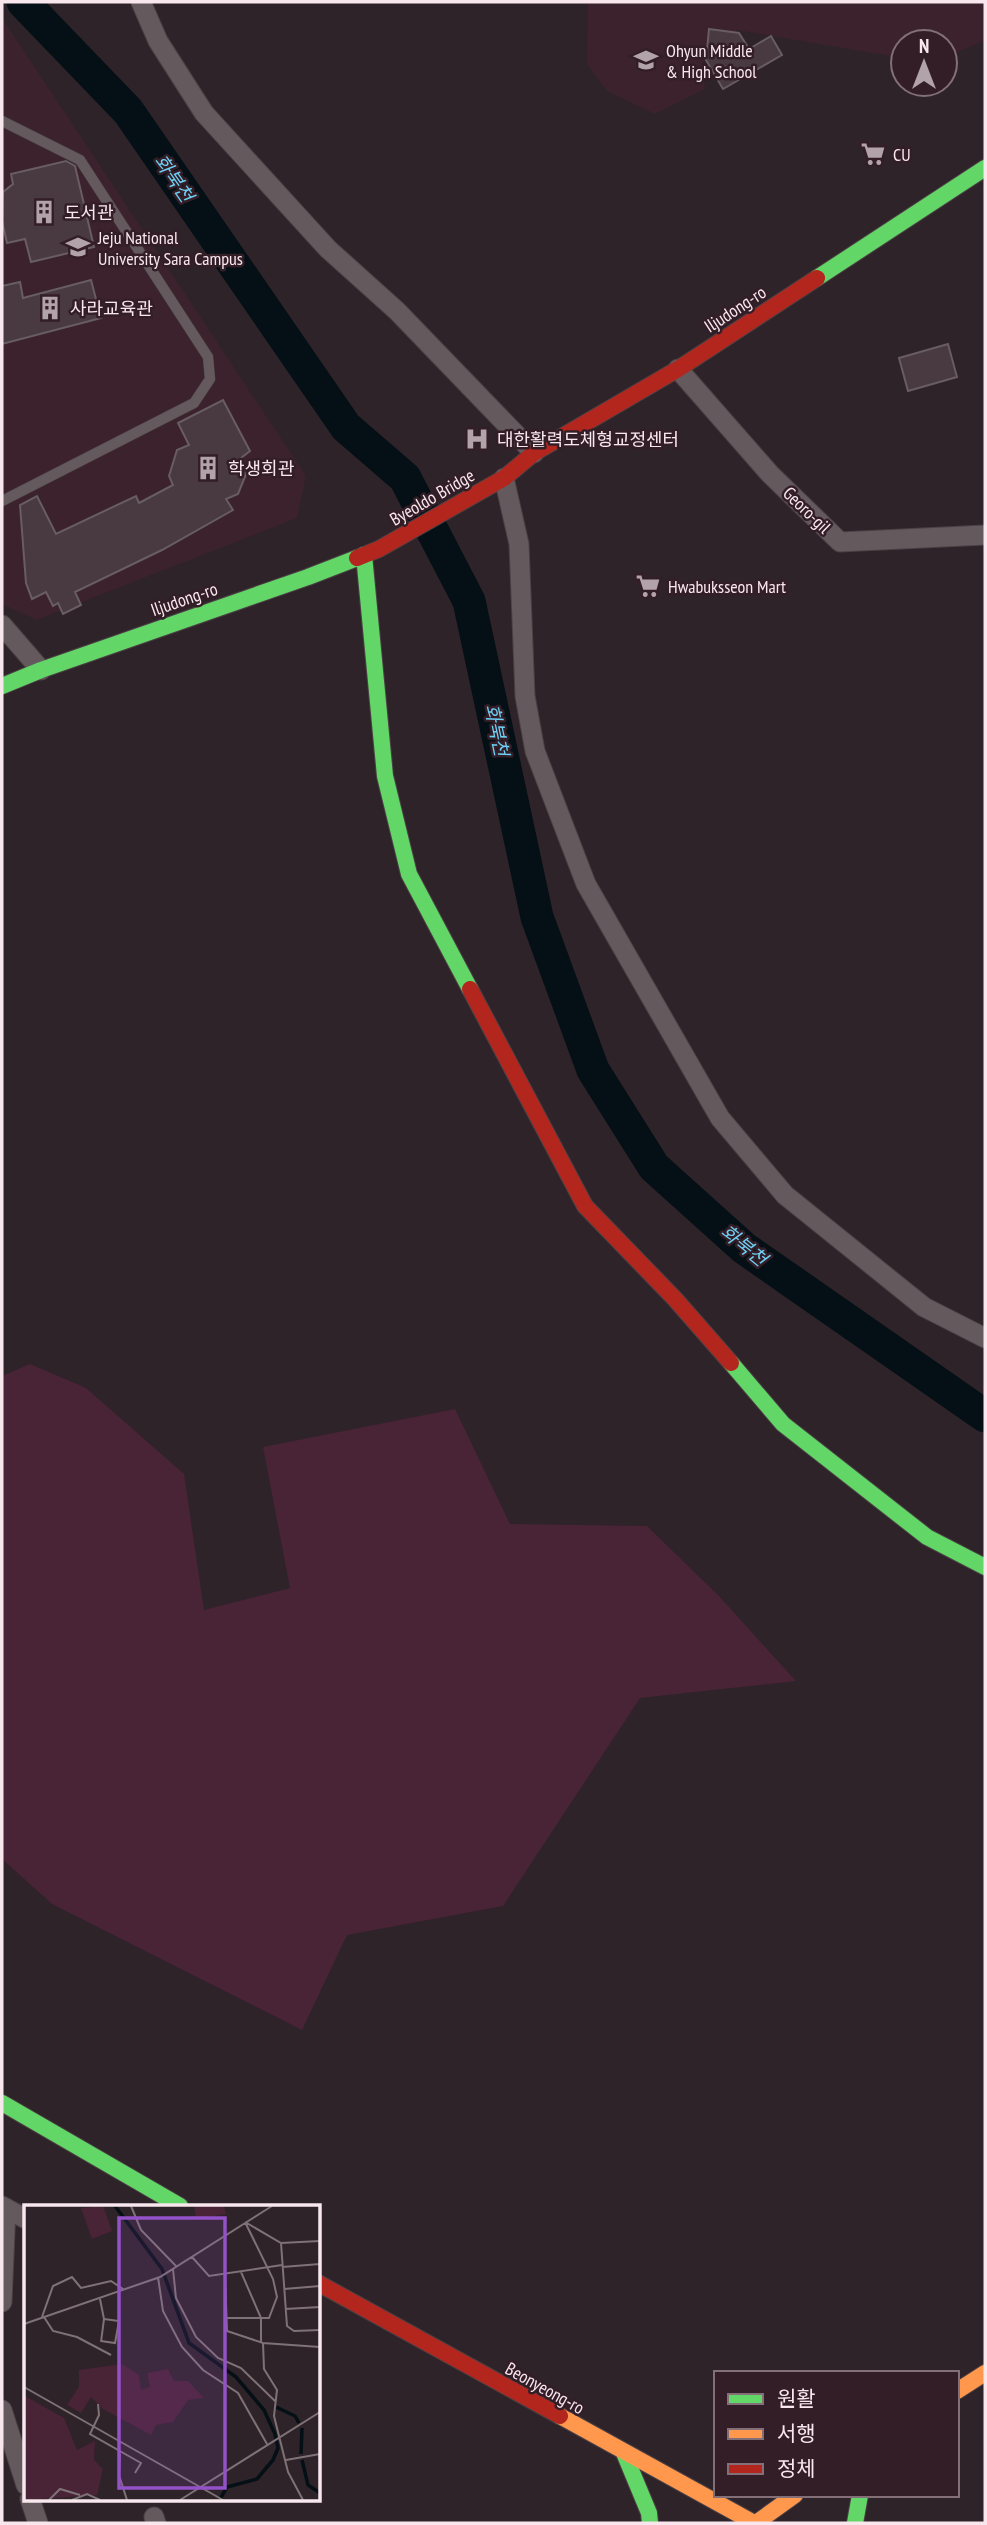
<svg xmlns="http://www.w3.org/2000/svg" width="987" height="2525" font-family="'PT Sans Narrow','Noto Sans KR',sans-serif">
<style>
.built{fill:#3b222d}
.green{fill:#492336}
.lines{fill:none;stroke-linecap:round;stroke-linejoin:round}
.river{stroke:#041016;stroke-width:33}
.building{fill:#483a40;stroke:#675d62;stroke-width:2}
.lane-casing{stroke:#4b4145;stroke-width:11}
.street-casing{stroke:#4b4145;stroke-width:21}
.fast-casing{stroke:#4b4145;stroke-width:18}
.slow-casing{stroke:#4b4145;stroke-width:18}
.jam-casing{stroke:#4b4145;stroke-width:18}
.lane{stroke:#645a5e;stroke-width:10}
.street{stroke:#645a5e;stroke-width:19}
.fast{stroke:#63d668;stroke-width:16}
.slow{stroke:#ff974d;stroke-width:16}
.jam{stroke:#b3261e;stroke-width:16}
.labels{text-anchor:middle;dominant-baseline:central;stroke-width:5;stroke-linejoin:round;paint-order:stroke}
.poi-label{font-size:18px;fill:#f8e8ee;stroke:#331e27;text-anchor:start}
.street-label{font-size:18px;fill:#f8e8ee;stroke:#331e27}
.water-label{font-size:19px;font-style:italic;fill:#6dd0f4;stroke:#331e27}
.inset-river{fill:none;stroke:#041016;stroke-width:3.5}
.inset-road{fill:none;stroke:#7f7277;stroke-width:2}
.view{fill:#9452c8;fill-opacity:0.15;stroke:#9452c8;stroke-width:3.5}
.inset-edge{fill:none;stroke:#f8e8ee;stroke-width:3.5}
</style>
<rect width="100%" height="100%" fill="#2e2328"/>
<!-- built -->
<path class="built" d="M588 2H985V40L945 58V42H903V58L737 30 702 63 705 89 655 114 607 91 587 64Z
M2 18 306 476 297 518 36 620 2 604Z"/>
<!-- green -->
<path class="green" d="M30 1364 86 1388 184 1474 204 1610 290 1588 263 1447 455 1409 510 1524 647 1526 719 1596 796 1681 640 1698 503 1906 347 1935 302 2030 52 1904 2 1859V1376Z"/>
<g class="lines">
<!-- river -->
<path class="river" d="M23 2 128 111 346 427 405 478 469 601 537 917 593 1070 654 1167 744 1248 985 1416"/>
</g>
<!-- building -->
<path class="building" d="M709 29 739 33 749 49 771 36 782 55 723 89 706 60Z
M66 161 75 166 94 247 31 262 25 239 7 243 2 221 3 192 13 184 11 174Z
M91 280 101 318 2 344V286L20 282 23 298Z
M948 344 957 377 908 391 899 358Z
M223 400 250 451 241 458 247 472 238 494 226 499 233 510 162 550 75 592 81 605 63 614 58 603 53 606 46 592 32 599 26 583 20 505 37 496 56 534 136 496 139 503 173 485 169 476 177 450 189 445 178 423Z"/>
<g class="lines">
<!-- lane casing -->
<g class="lane-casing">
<path id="lane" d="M2 121 80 160 208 357 210 379 194 403 2 501"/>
</g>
<!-- street casing -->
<g class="street-casing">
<path id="street" d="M141 2 158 41 204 113 328 249 397 311 534 453
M678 369 770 474 840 542 985 535
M504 478 519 544 525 696 535 751 586 884 720 1118 785 1195 924 1307 985 1338
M2 625 41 670
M2 2206 26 2219
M2 2302 6 2208
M2 2410 26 2485
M30 2499 38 2523
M154 2517 156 2523"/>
</g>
<!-- fast casing -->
<g class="fast-casing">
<path id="fast" d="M817 278 985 168
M364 555 385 776 409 874 470 989
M2 686 41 670 308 577 357 558
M731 1363 783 1424 927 1537 985 1567
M2 2103 180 2206
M624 2453 649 2513 650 2523
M855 2523 860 2495"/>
</g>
<!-- slow casing -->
<g class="slow-casing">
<path id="slow" d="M957 2391 985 2373
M560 2416 754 2523
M756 2523 795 2495"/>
</g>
<!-- jam casing -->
<g class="jam-casing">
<path id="jam" d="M357 558 379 549 504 478 534 453 678 369 817 278
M470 989 585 1206 675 1299 731 1363
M318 2283 560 2416"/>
</g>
<!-- lane -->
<use href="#lane" class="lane"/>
<!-- street -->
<use href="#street" class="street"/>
<!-- fast -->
<use href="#fast" class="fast"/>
<!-- slow -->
<use href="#slow" class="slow"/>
<!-- jam -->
<use href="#jam" class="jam"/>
</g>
<!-- icons -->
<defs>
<g id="school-bare" transform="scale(1.89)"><path d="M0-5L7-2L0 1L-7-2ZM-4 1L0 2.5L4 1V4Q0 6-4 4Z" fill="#b1a3a9" stroke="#331e27" stroke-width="2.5" paint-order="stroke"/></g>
<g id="supermarket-bare" transform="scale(1.89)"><path d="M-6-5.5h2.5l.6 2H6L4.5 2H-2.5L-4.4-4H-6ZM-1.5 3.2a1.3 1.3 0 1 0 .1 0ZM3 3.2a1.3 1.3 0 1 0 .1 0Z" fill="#b1a3a9" stroke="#331e27" stroke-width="2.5" paint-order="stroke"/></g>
<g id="building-bare" transform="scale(1.89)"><path d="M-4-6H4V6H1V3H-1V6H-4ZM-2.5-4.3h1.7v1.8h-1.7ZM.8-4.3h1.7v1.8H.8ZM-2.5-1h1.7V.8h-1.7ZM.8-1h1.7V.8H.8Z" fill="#b1a3a9" stroke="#331e27" stroke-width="2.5" paint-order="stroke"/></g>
<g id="university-bare" transform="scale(1.89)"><path d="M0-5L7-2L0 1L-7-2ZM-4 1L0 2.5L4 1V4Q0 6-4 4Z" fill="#b1a3a9" stroke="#331e27" stroke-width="2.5" paint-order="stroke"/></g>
<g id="hospital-bare" transform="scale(1.89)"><path d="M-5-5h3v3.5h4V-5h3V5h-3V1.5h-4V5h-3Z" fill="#b1a3a9" stroke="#331e27" stroke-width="2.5" paint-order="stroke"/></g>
</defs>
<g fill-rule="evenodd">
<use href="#school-bare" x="646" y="60"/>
<use href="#supermarket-bare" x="873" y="154"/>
<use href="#building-bare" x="44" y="212"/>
<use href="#university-bare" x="78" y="247"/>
<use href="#building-bare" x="50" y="308"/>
<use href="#hospital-bare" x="477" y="439"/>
<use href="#building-bare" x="208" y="468"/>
<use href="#supermarket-bare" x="648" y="586"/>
</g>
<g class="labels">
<!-- poi labels -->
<g class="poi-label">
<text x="666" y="50">Ohyun Middle<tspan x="666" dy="21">&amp; High School</tspan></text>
<text x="893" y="154">CU</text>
<text x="64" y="212">도서관</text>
<text x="98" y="237">Jeju National<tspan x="98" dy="21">University Sara Campus</tspan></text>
<text x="70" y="308">사라교육관</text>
<text x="497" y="439">대한활력도체형교정센터</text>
<text x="228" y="468">학생회관</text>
<text x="668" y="586">Hwabuksseon Mart</text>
</g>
<!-- street labels -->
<g class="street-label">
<text transform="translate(735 309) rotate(-33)">Iljudong-ro</text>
<text transform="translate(432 497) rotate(-30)">Byeoldo Bridge</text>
<text transform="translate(807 510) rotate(44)">Georo-gil</text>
<text transform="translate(184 599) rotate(-19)">Iljudong-ro</text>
<text transform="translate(545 2388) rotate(29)">Beonyeong-ro</text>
</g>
<!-- water labels -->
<g class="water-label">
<text transform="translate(174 178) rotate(55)">화북천</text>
<text transform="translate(497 730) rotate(78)">화북천</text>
<text transform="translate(744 1245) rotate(39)">화북천</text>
</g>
</g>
<!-- overview -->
<g transform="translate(24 2205)">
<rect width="296" height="296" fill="#2e2328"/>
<path d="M79 1 88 26 68 34 57 3ZM170 1H200L202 9 172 14ZM98 159 115 170 117 185 126 182 123 168 144 164 150 176H164L180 193 164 195 149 217 132 220 127 230 79 204 67 192 57 208 43 200 55 182V165ZM1 191 40 213 53 245 71 236 70 255 79 264 73 290 0 295Z" fill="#492336"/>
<path class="inset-river" d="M91 1 138 64 165 138 212 172 240 205 251 229 254 243 249 255 233 274 203 282 196 294M252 202 271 211 275 218M277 249 278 223M278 255 284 280 296 288"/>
<path class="inset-road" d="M107 1 117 25 152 61M221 17 257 38 296 36M257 38 263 121 270 126 296 125M168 52 185 71 258 60M258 62 296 59M149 64 152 93 172 132 194 153 217 163 252 197M217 67 237 113V137M201 70 203 126 239 138 296 142M134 72 139 106 158 142 179 165 214 188 243 239M260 84 296 81M76 94 80 114 77 137M261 104 296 102M18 112 29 81 48 72 57 83 87 76 99 84M20 112 29 126 53 132 87 150M202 113H245L253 92 249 74 221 17M0 119 136 72 248 1M77 136 91 138 95 116 80 114M239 138 240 164 253 185 250 211 264 267 279 295M0 182 199 295M74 199 75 210 66 229 117 258 111 268M96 249 95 270 103 295M262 255 296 249M25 295 36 284 56 290M48 295 63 289 76 295M156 295 296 207"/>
<path class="view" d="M95 13H201V283H95Z"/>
<rect width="296" height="296" class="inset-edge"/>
</g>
<!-- border -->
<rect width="987" height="2525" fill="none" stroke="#f8e8ee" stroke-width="7"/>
<!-- legend -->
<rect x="714" y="2371" width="245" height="126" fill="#331e27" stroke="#826f77" stroke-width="2"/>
<rect x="728" y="2394" width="35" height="10" fill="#63d668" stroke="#826f77" stroke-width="2"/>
<text x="777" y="2406" font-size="21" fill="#f8e8ee">원활</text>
<rect x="728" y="2429" width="35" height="10" fill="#ff974d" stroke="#826f77" stroke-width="2"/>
<text x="777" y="2441" font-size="21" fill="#f8e8ee">서행</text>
<rect x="728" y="2464" width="35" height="10" fill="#b3261e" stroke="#826f77" stroke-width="2"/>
<text x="777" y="2476" font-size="21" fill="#f8e8ee">정체</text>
<!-- north arrow -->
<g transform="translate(924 63)"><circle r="33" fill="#331e27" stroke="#826f77" stroke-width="2"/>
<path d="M0-5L12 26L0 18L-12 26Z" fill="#b1a3a9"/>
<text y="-10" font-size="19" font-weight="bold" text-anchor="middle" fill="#f8e8ee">N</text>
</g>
</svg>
